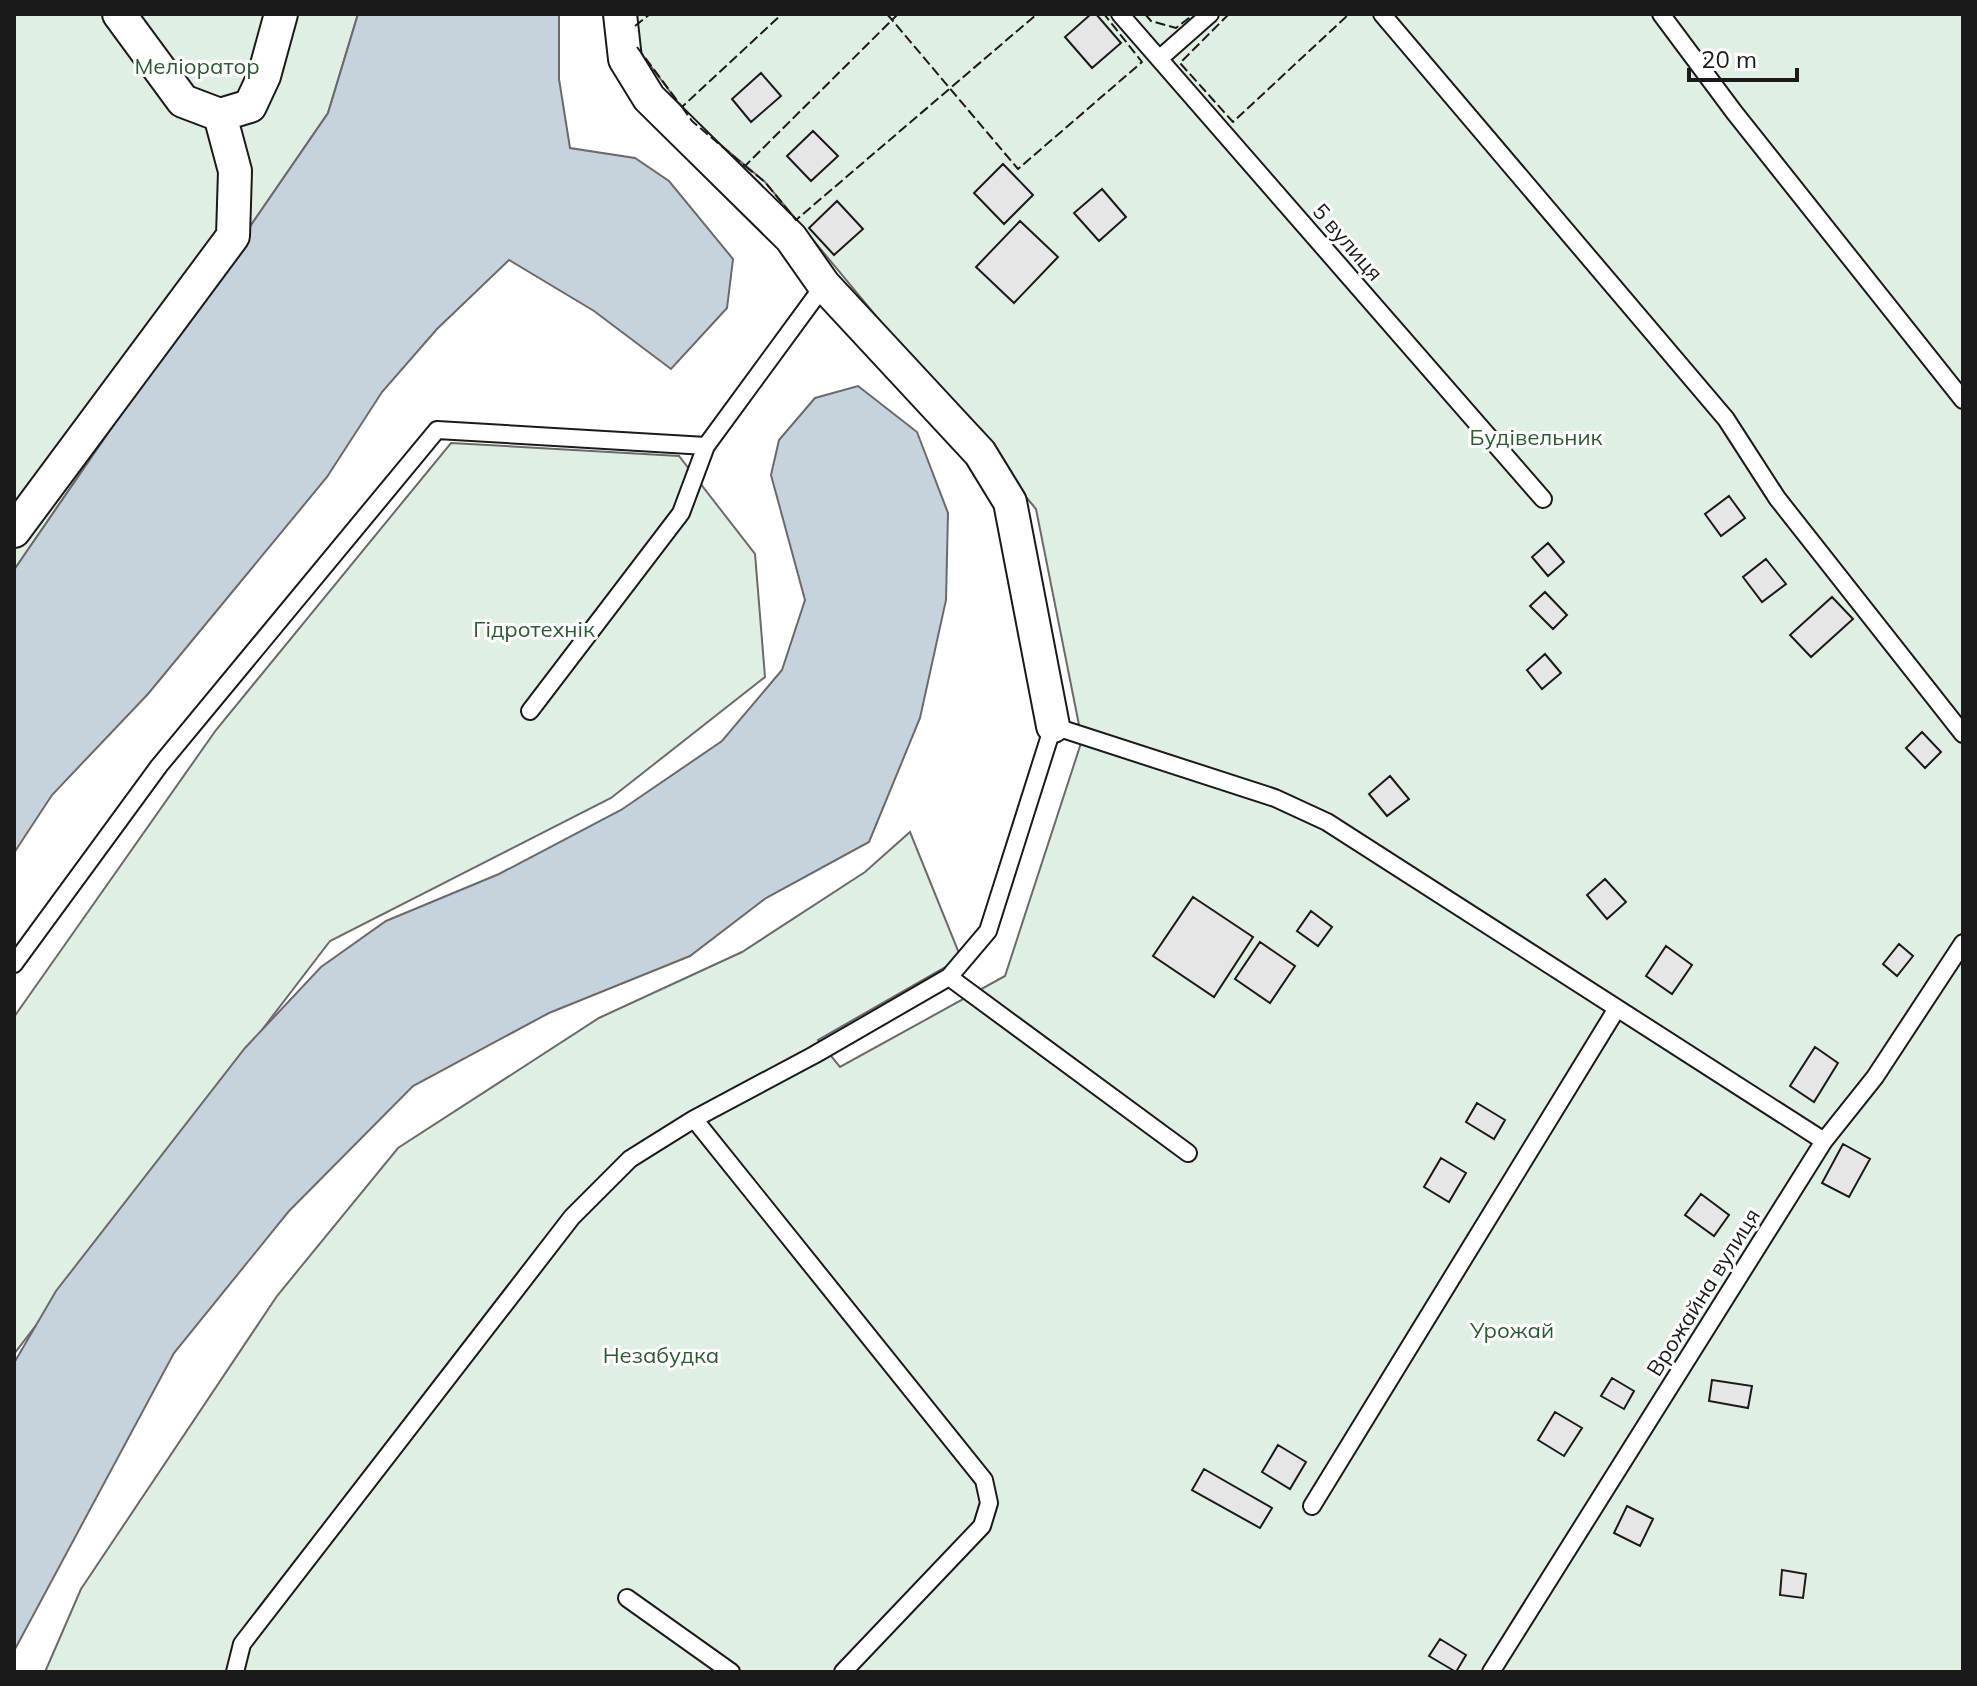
<svg xmlns="http://www.w3.org/2000/svg" width="1977" height="1686" font-family="Mulish,sans-serif">
<style>
.green{fill:#e0efe3;stroke:#6a6a6a;stroke-width:2}
.water{fill:#c6d2dc;stroke:#6a6a6a;stroke-width:2}
.building{fill:#e6e6e6;stroke:#1a1a1a;stroke-width:2}
.lines{fill:none;stroke-linecap:round;stroke-linejoin:round}
.lane-casing{stroke:#1a1a1a;stroke-width:20}
.street-casing{stroke:#1a1a1a;stroke-width:36}
.lane{stroke:#fff;stroke-width:16}
.street{stroke:#fff;stroke-width:32}
.fence{stroke:#1a1a1a;stroke-width:2;stroke-dasharray:10 4;stroke-linecap:butt}
.labels{text-anchor:middle;dominant-baseline:central;stroke-width:6;stroke-linejoin:round;paint-order:stroke}
.park-label{font-size:22px;fill:#2b5a34;stroke:#fff}
.street-label{font-size:22px;fill:#1a1a1a;stroke:#fff}
</style>
<rect width="100%" height="100%" fill="#fff"/>
<!-- green -->
<path class="green" d="M14 14H358L328 113 14 570Z
M636 14H1963V1672H45L81 1589 277 1296 398 1148 599 1018 742 952 865 872 910 832 961 958 818 1040 840 1067 1005 976 1082 740 1036 509 765 182 692 121 632 41Z
M451 443 679 456 755 554 765 677 611 798 330 941 14 1354V1017L216 730Z"/>
<!-- water -->
<path class="water" d="M358 14H559V79L570 148 635 158 669 181 733 259 727 308 671 369 594 311 509 260 437 329 382 392 327 477 148 694 52 795 14 853V570L328 113Z
M858 386 917 432 948 513 946 600 920 718 869 842 766 898 690 956 549 1013 413 1086 289 1211 174 1353 14 1651V1363L56 1291 245 1048 321 967 386 921 499 874 621 810 722 741 782 670 805 600 771 475 779 440 815 398Z"/>
<!-- building -->
<path class="building" d="M1091 14H1096L1121 43 1092 68 1065 37Z
M761 73 781 96 751 122 732 99Z
M813 131 838 156 811 181 787 156Z
M1003 164 1033 195 1004 224 974 193Z
M1102 189 1126 217 1099 241 1074 213Z
M837 201 863 229 834 255 809 228Z
M1020 221 1058 257 1014 303 976 267Z
M1729 496 1745 518 1721 536 1705 514Z
M1548 543 1564 562 1548 576 1532 557Z
M1766 559 1786 584 1762 602 1743 577Z
M1545 592 1567 615 1553 629 1530 606Z
M1832 597 1853 619 1811 657 1790 635Z
M1545 654 1561 673 1542 689 1527 670Z
M1922 732 1941 752 1925 768 1906 748Z
M1390 776 1409 799 1387 816 1369 794Z
M1605 879 1626 902 1607 919 1587 895Z
M1193 897 1253 937 1214 997 1153 956Z
M1311 911 1332 927 1318 946 1297 931Z
M1260 942 1295 966 1270 1003 1235 979Z
M1899 944 1913 956 1897 976 1883 964Z
M1666 946 1692 965 1672 994 1646 976Z
M1815 1047 1838 1063 1814 1102 1790 1086Z
M1477 1103 1505 1120 1494 1139 1466 1122Z
M1843 1144 1870 1159 1849 1197 1822 1183Z
M1441 1158 1466 1173 1449 1202 1424 1187Z
M1701 1194 1729 1215 1714 1236 1685 1215Z
M1612 1378 1634 1391 1624 1409 1601 1396Z
M1712 1380 1752 1386 1748 1408 1709 1401Z
M1555 1412 1582 1428 1564 1456 1538 1440Z
M1278 1445 1306 1462 1290 1489 1262 1472Z
M1204 1469 1272 1508 1260 1528 1192 1490Z
M1627 1506 1653 1519 1640 1546 1614 1533Z
M1782 1570 1806 1574 1803 1598 1780 1595Z
M1440 1639 1466 1655 1456 1672 1429 1656Z"/>
<g class="lines">
<!-- lane casing -->
<g class="lane-casing">
<path id="lane" d="M1120 14 1543 499
M1382 14 1726 419 1777 498 1963 734
M1661 14 1734 112 1963 400
M1159 59 1210 14
M530 711 681 513 706 446 824 285
M14 964 159 766 437 430 706 446
M949 977 1188 1153
M694 1119 984 1480 989 1503 982 1526 843 1672
M1312 1506 1616 1010
M627 1598 731 1672
M235 1672 242 1644 572 1217 630 1159 694 1119 814 1055 949 977 988 931 1053 726 1275 798 1327 822 1824 1141
M1491 1672 1824 1141 1875 1077 1963 943"/>
</g>
<!-- street casing -->
<g class="street-casing">
<path id="street" d="M119 14 183 101 220 115 250 106 264 76 281 14
M620 14 625 59 649 98 791 238 824 285 980 453 1010 502 1053 726
M14 531 233 236 235 171 220 115"/>
</g>
<!-- lane -->
<use href="#lane" class="lane"/>
<!-- street -->
<use href="#street" class="street"/>
<!-- fence -->
<path class="fence" d="M887 14 1018 169 1142 62 1104 14
M1145 14 1151 21 1176 28 1194 14
M1229 14 1180 63 1233 122 1349 14
M635 26 650 14
M637 47 682 107 782 14
M682 107 692 121 745 166 898 14
M745 166 765 182 796 220 1037 14"/>
</g>
<g class="labels">
<!-- park labels -->
<g class="park-label">
<text x="197" y="66">Меліоратор</text>
<text x="1536" y="437">Будівельник</text>
<text x="534" y="629">Гідротехнік</text>
<text x="1512" y="1330">Урожай</text>
<text x="661" y="1355">Незабудка</text>
</g>
<!-- street labels -->
<g class="street-label">
<text transform="translate(1348 242) rotate(49)">5 вулиця</text>
<text transform="translate(1703 1292) rotate(-58)">Врожайна вулиця</text>
</g>
</g>
<!-- border -->
<rect width="1977" height="1686" fill="none" stroke="#1a1a1a" stroke-width="32"/>
<!-- scale -->
<path d="M1689 68v12h108v-12" fill="none" stroke="#1a1a1a" stroke-width="4"/>
<text x="1701" y="68" font-size="24" fill="#1a1a1a" stroke="#ffffff" stroke-width="6" paint-order="stroke">20 m</text>
</svg>
